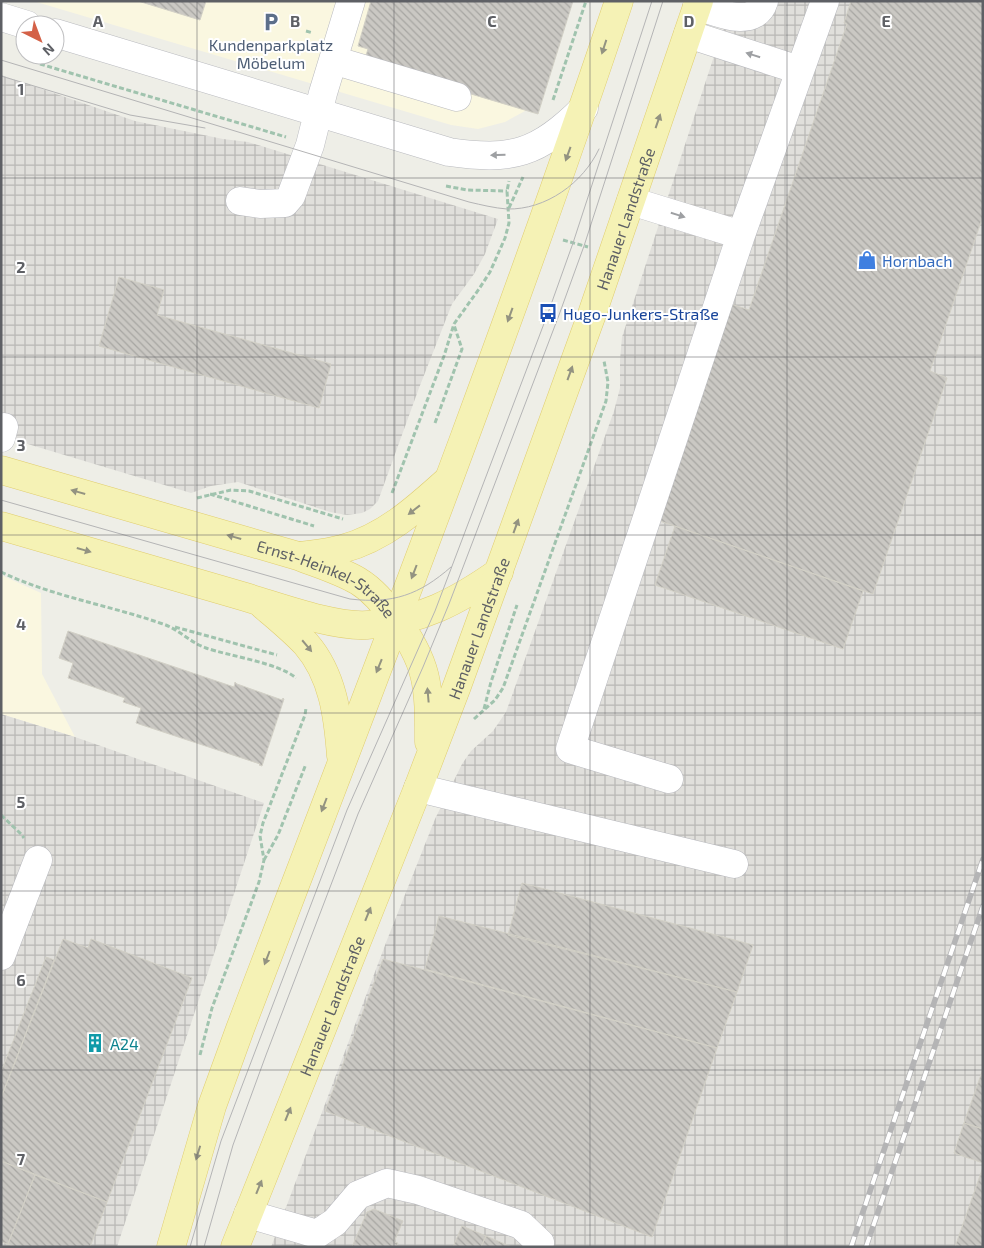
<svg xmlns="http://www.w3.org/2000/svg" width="984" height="1248" font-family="'Exo 2',sans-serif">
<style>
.commercial{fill:#faf7e0}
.industrial{fill:url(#industrial-grid)}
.building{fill:url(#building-back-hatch);stroke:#d2d0c6}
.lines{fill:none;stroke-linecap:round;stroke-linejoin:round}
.minor-casing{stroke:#b9babf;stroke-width:29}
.major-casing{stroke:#e0cd6e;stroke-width:29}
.path{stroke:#a0c3ae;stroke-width:3;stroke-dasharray:5 2.5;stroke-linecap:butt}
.minor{stroke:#fff;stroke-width:28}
.major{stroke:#f5f2b5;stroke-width:28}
.tram{stroke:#b4b4b5;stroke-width:1}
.rail-casing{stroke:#b4b4b5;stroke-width:5.5}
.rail{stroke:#fff;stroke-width:4;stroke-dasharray:11;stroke-linecap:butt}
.oneway{fill:#939381}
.oneway2{fill:#9ea0a3}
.grid{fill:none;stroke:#5e6065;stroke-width:1;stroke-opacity:0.55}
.labels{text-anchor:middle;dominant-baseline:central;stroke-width:4;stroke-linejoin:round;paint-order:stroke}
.service-label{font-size:16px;fill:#4e5e75;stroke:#fff}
.street-label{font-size:16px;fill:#5e6065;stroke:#fff}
.shop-label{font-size:16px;fill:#366cbe;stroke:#fff;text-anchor:start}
.transit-label{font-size:16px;fill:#164399;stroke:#fff;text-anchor:start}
.culture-label{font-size:16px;fill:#0d838f;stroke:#fff;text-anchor:start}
.grid-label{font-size:16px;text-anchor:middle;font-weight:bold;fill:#5e6065;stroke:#fff;stroke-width:4;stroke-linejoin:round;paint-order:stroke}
</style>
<defs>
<pattern id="industrial-grid" width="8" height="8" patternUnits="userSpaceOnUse" patternTransform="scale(1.25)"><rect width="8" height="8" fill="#e0dfdb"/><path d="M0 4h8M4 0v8" fill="none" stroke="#b9b8b5"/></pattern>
<pattern id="building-back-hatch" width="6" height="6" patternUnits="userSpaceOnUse" patternTransform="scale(1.25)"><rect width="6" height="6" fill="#cac8c3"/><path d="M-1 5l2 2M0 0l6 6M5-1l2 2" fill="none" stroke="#a7a6a2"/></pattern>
</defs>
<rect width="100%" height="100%" fill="#eeeee7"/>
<!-- commercial -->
<path class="commercial" d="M33 1H572L550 64 525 111 505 122 478 129 451 125Z
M1 575 41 593 42 674 75 737 1 714Z"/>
<!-- industrial -->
<path class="industrial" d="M732 1H983V1247H271L387 940 435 819 462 764 471 751 493 731 506 712 614 411 620 388V360L622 337Z
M1 75 135 121 223 139 248 142 498 219 485 254 474 274 452 304 419 388 378 501 370 509 362 513 347 515 330 512 238 482 211 486 191 493 1 436Z
M1 714 75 737 264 803 117 1247H1Z"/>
<!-- building -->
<path class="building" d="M138 1H206L200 20Z
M371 1H573L538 114 364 62 368 49 358 46Z
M851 1H983V216L930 371 947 378 873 594 657 520 731 304 749 310 847 24 844 23Z
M119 277 164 290 157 315 331 364 319 408 99 346Z
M675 526 863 591 843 649 655 585Z
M68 631 234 687 235 682 237 684 282 700 283 698 284 699 262 766 259 765 260 764 136 723 141 708 123 702 125 698 68 678 73 663 59 658Z
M522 883 753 945 737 992 508 935Z
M439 916 737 992 717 1048 425 969Z
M63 939 88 948 91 939 192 978 107 1202 1 1161V1098Z
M46 957 54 960 1 1098V1072Z
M383 959 717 1048 652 1237 325 1111Z
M983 1069V1129L964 1123Z
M964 1123 983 1129V1163L954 1153Z
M1 1161 35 1175 8 1244 1 1242Z
M983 1167V1247H955Z
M35 1175 107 1202 90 1247H14L8 1244Z
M374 1209 403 1221 394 1242 398 1243 396 1247H352L367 1212Z
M462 1226 486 1236 481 1247H453Z
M486 1236 512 1247H481Z"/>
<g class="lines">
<!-- minor casing -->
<g class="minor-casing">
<path id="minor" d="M697 6C717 12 755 30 764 1
M1 17 27 25
M55 33 449 152C512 161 538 154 584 108
M688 34 799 70
M333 60 457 97
M240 201 260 204 285 203 291 196 310 145 323 93 351 1
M631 201 741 235
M1 438 4 427
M669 779 570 749 741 235 825 1
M418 788 734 864
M1 956 38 860
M248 1214 317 1234
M317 1234 335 1222 358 1195 387 1183 418 1190 521 1225 540 1243 539 1247"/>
</g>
<!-- major casing -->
<g class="major-casing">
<g id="major">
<path id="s1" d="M1 470 298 556C318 564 339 570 358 581 373 590 383 603 393 616 429 663 429 686 429 742"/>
<path d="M1 526C82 549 162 573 242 596 277 606 332 627 367 625 419 622 458 601 499 572"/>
<path d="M300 556C314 554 328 553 342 549 384 538 416 509 447 481"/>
<path d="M263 605C278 618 293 630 306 644 333 675 338 716 341 756"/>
<path d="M171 1247 212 1106 240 1029C370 688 503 348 619 1"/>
<path id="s2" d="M235 1247 418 788 457 686 592 314 699 1"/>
</g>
</g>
<!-- path -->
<path class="path" d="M306 31 313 33
M40 64 286 137
M553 100 586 1
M446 186 467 190 507 191
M509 208 523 177
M563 240 588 247
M435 423 462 349 454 325
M392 493 444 356 454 324 479 289 490 272 505 238 509 223 507 191 509 181
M210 494 314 526
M197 498 231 490 249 491 343 519
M1 572C51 596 108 605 160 623 178 628 189 642 206 648 229 656 279 663 296 678
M175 627 277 655
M484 709 491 682 517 605
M474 719 495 700 503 688 606 401 608 382 604 361
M1 815 21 834 24 838
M264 860 278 835 306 764
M200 1055 212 1008 259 882 264 860 260 836 263 823 305 715 306 708"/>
<!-- minor -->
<use href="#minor" class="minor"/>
<!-- major -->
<use href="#major" class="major"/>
<!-- tram -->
<path class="tram" d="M1 60 469 202C482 205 494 208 507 209 546 210 583 183 599 149
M1 76 130 115 205 128
M1 500 350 599C393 604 419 595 451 567
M190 1247 221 1141 347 810 435 611 548 313 573 243 652 1
M204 1247 233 1145 266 1055 358 814 423 667 449 604 559 315 584 246 663 1"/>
<!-- rail casing -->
<g class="rail-casing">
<path id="rail" d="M851 1247 983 859
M866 1247 983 906"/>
</g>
<!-- rail -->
<use href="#rail" class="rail"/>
</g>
<!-- one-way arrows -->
<defs><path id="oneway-solid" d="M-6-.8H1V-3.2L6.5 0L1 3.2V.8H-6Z" transform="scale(1.25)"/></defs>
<g class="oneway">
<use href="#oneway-solid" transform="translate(604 47) rotate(108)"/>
<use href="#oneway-solid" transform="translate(658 121) rotate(-71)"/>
<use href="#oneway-solid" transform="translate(568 154) rotate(110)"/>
<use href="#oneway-solid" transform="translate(510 315) rotate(110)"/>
<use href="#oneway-solid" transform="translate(570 373) rotate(-70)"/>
<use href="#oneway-solid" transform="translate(78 492) rotate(-164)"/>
<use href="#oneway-solid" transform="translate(414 510) rotate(142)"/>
<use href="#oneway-solid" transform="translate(516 526) rotate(-70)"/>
<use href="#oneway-solid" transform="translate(234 537) rotate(-164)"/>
<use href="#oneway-solid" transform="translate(84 550) rotate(16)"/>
<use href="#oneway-solid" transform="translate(414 572) rotate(111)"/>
<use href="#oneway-solid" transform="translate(307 646) rotate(50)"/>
<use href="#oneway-solid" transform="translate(379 666) rotate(112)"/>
<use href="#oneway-solid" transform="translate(428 695) rotate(-95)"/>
<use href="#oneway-solid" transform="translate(324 805) rotate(111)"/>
<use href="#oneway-solid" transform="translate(368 914) rotate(-68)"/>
<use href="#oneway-solid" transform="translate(267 958) rotate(111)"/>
<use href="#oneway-solid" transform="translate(288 1114) rotate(-68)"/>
<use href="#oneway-solid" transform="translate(198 1153) rotate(107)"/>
<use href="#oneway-solid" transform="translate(259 1187) rotate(-68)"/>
</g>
<g class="oneway2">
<use href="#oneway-solid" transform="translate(753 55) rotate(-162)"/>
<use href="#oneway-solid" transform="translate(498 155) rotate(178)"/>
<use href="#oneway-solid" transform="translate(678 215) rotate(17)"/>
</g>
<!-- grid -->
<path class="grid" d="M197 1V1247M394 1V1247M590 1V1247M787 1V1247M1 178H983M1 357H983M1 535H983M1 713H983M1 891H983M1 1070H983"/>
<!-- icons -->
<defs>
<g id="parking-bare" transform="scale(1.5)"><path d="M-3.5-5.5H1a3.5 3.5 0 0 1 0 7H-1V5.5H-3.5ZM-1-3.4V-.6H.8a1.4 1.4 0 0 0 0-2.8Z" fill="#5c6f8a" stroke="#fff" stroke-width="2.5" paint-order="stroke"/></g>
<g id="shop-bare" transform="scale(1.5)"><path d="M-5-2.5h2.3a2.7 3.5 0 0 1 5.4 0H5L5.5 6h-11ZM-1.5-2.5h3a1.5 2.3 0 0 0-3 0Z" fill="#3f7fe0" stroke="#fff" stroke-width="2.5" paint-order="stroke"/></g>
<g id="bus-bare" transform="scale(1.5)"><path d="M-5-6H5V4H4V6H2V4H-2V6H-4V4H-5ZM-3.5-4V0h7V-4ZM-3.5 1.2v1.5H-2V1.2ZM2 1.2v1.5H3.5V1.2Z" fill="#1a4fb4" stroke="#fff" stroke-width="2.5" paint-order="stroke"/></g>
<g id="building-bare" transform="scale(1.5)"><path d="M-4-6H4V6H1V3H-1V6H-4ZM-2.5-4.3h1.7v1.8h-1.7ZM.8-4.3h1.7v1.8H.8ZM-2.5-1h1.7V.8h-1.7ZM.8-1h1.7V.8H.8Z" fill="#0f9aa8" stroke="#fff" stroke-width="2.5" paint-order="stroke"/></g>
</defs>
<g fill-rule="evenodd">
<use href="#parking-bare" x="271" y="22"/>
<use href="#shop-bare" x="867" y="260"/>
<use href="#bus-bare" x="548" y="313"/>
<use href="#building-bare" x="95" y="1043"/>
</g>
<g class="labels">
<!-- service labels -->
<g class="service-label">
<text x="271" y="44">Kundenparkplatz<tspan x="271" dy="18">Möbelum</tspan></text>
</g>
<!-- street labels -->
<g class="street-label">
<text stroke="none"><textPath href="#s2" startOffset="1100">Hanauer Landstraße</textPath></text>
<text stroke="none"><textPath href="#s1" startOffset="345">Ernst-Heinkel-Straße</textPath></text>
<text stroke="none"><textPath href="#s2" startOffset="665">Hanauer Landstraße</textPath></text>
<text stroke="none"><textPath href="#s2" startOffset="260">Hanauer Landstraße</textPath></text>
</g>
<!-- shop labels -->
<g class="shop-label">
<text x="882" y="260">Hornbach</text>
</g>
<!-- transit labels -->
<g class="transit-label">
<text x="563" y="313">Hugo-Junkers-Straße</text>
</g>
<!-- culture labels -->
<g class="culture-label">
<text x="110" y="1043">A24</text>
</g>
</g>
<g class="grid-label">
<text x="98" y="27">A</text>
<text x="295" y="27">B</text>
<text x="492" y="27">C</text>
<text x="689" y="27">D</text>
<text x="886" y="27">E</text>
<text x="21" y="95">1</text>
<text x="21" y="273">2</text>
<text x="21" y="451">3</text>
<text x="21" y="630">4</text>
<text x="21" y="808">5</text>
<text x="21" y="986">6</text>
<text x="21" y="1165">7</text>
</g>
<!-- border -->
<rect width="984" height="1248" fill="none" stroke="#5e6065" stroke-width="5"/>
<!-- north arrow -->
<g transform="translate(40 40) rotate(138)"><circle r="24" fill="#ffffff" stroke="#bfbfc1"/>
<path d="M0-4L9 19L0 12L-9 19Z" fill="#d46147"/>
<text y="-8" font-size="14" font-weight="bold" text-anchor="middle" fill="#5e6065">N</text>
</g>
</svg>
